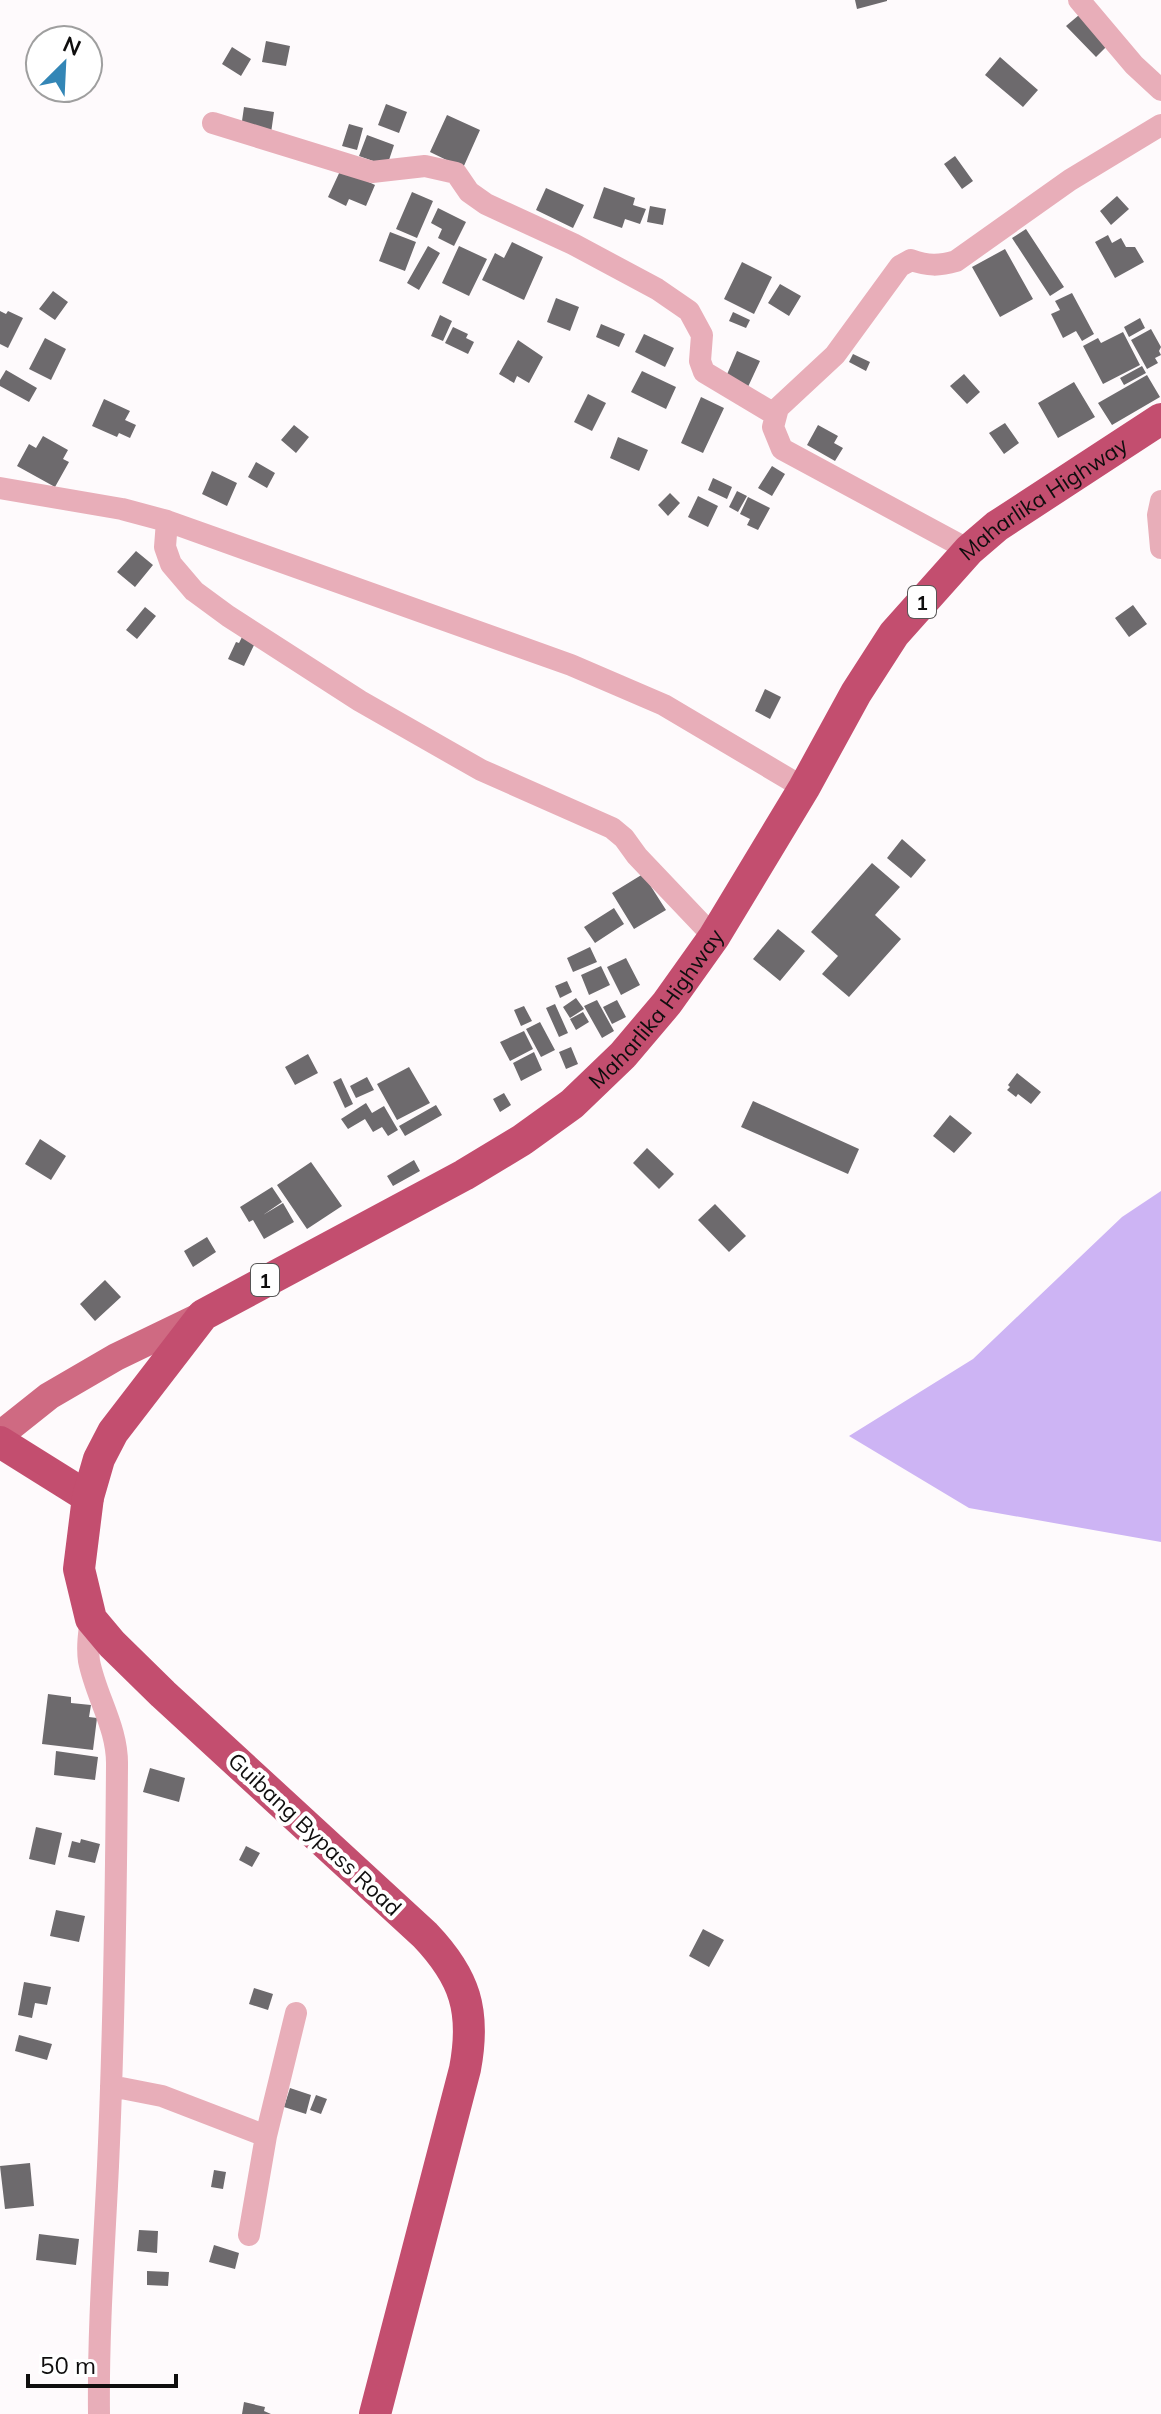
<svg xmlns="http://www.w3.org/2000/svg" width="1161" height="2414" font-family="Mulish,sans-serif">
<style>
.water{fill:#cdb4f4}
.building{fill:#6d6a6d}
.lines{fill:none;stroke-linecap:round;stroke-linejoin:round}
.minor{stroke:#e8aeb9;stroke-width:22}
.major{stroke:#cf6a82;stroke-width:28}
.highway{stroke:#c34e6f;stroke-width:32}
.labels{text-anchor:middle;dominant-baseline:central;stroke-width:8;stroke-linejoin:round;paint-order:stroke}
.shield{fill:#fff;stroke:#575656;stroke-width:2}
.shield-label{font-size:20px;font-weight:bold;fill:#0f0e0e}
.street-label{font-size:22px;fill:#0f0e0e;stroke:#fff}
</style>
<rect width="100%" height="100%" fill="#fefafc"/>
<!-- water -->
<path class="water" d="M1161 1191V1542L969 1508 849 1436 973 1359 1122 1217Z"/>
<!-- building -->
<path class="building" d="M855 0H887V1L857 9Z
M1079 15 1108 45 1096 57 1066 26Z
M266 41 290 46 286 66 262 62Z
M232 47 251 59 241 76 222 64Z
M1000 57 1038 90 1023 107 985 75Z
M386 104 407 112 399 133 378 125Z
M244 107 274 112 271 133 241 128Z
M447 115 480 130 463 168 430 152Z
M349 124 363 128 357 150 342 146Z
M367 135 394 145 387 166 359 156Z
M955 156 973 181 962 189 944 164Z
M341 169 375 185 366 206 349 199 346 206 328 197Z
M604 187 635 198 633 205 646 209 640 224 625 219 622 228 593 218Z
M546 188 584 205 573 228 536 210Z
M412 192 433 201 417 238 396 229Z
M1117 196 1129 209 1111 225 1100 211Z
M650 206 666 209 663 225 647 222Z
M438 208 466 222 454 246 438 238 442 229 431 223Z
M1026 229 1064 287 1050 296 1012 238Z
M390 232 416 242 405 271 379 261Z
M1108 235 1112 243 1121 238 1126 247H1135L1144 262 1115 278 1095 242Z
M512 242 543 257 524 300 482 280 495 253 504 258Z
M428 246 440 253 419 290 407 283Z
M459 246 487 259 469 296 442 283Z
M1005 249 1033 299 1000 317 972 267Z
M742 262 772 277 754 314 724 299Z
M780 284 801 296 789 316 768 303Z
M53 291 68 302 55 320 39 309Z
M1072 293 1094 334 1082 341 1076 331 1063 338 1051 314 1060 310 1055 301Z
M556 298 579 307 570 331 547 322Z
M0 311 6 314 8 311 23 318 8 348 0 344Z
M733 312 750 320 746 328 729 321Z
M440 315 452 321 443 341 431 336Z
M1140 318 1145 328 1129 337 1124 327Z
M601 324 625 334 619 347 596 337Z
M453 327 468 334 466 338 474 342 468 354 445 343Z
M1151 329 1161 347 1159 351 1161 355 1155 358 1158 363 1147 369 1131 340Z
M1123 332 1140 365 1103 384 1083 346 1098 338 1101 343Z
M644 334 674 348 665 367 635 352Z
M45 338 66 349 51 380 29 369Z
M518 340 543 357 529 383 517 376 514 383 499 374Z
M737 351 760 361 747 389 725 379Z
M853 354 870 362 866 371 849 362Z
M1142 366 1146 373 1124 385 1120 378Z
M6 370 37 388 29 402 0 386V380Z
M642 371 676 387 666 409 631 392Z
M964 374 980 392 967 404 950 386Z
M1147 375 1160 397 1112 425 1098 403Z
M1074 382 1095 417 1058 438 1038 403Z
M588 394 606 403 592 431 574 422Z
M701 397 724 408 703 453 681 443Z
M104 399 130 411 125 420 136 425 130 438 119 433 117 437 92 426Z
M1005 423 1019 443 1004 454 989 433Z
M294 425 309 437 296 453 281 440Z
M818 425 838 436 834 443 843 448 835 461 807 445Z
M43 436 68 450 63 459 69 462 55 487 17 466 29 444 36 448Z
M618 437 648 450 639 471 610 458Z
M256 462 275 473 267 488 248 477Z
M772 466 785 474 772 496 758 488Z
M212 471 237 483 227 506 202 494Z
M713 478 732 487 727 499 708 490Z
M737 491 747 496 738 512 729 507Z
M670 493 680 503 668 516 658 505Z
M698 496 718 506 708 527 688 517Z
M748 497 770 508 758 530 747 525 750 519 740 514Z
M136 551 153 565 135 587 117 572Z
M1133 605 1147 624 1129 637 1115 618Z
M145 607 156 616 137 639 126 630Z
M242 637 255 643 244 666 228 659 236 642 239 643Z
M765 689 781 697 770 719 755 711Z
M902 839 926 860 911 878 887 858Z
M872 863 900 887 875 915 901 939 849 997 822 974 838 956 811 932Z
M643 874 666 910 634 929 612 893Z
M614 908 624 924 595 943 584 927Z
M778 929 805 951 780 981 753 959Z
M590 947 597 962 573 972 567 958Z
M626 958 640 985 621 995 607 967Z
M601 966 610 985 589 995 581 975Z
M567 981 572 992 560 998 555 986Z
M576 998 584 1009 570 1018 563 1007Z
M597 1000 614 1031 602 1038 584 1006Z
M617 1000 626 1017 612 1024 603 1007Z
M555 1004 568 1033 559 1037 546 1008Z
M524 1006 532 1021 521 1026 514 1010Z
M583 1012 589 1022 576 1030 570 1019Z
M540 1022 555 1050 541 1057 526 1029Z
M524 1031 533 1049 510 1061 500 1042Z
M571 1047 578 1064 566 1069 559 1052Z
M534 1052 542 1070 521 1081 513 1063Z
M308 1054 318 1073 295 1085 285 1067Z
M409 1067 430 1103 397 1120 377 1084Z
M1017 1073 1041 1092 1031 1104 1018 1094 1016 1097 1007 1090 1010 1087 1008 1085Z
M367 1077 374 1090 356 1098 350 1086Z
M341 1078 353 1104 345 1108 333 1082Z
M504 1093 511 1105 500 1112 493 1099Z
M753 1101 859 1149 848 1174 741 1127Z
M366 1103 372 1113 384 1106 398 1130 388 1136 382 1127 373 1132 365 1119 348 1129 341 1119Z
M436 1105 442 1115 405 1136 399 1126Z
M950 1115 972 1133 954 1153 933 1136Z
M40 1139 66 1156 51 1180 25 1164Z
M647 1148 674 1174 659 1189 633 1163Z
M414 1160 420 1171 393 1186 387 1176Z
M311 1162 342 1206 307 1229 277 1185Z
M272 1187 282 1202 263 1215 283 1203 294 1222 264 1239 253 1220 249 1222 240 1207Z
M715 1204 746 1236 729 1252 698 1220Z
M207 1237 216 1252 193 1267 184 1251Z
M105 1280 121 1297 95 1321 80 1304Z
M48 1694 71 1697V1703L91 1705 89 1717 97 1718 93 1750 42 1744Z
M56 1751 98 1757 95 1780 54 1775Z
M150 1768 185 1778 179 1802 143 1792Z
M36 1827 62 1833 55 1865 29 1859Z
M81 1839 100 1844 95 1863 68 1857 72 1841 80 1843Z
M246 1846 260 1853 252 1867 239 1860Z
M56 1910 85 1916 79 1942 50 1936Z
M703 1929 724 1940 709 1967 689 1956Z
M24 1982 51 1987 47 2005 35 2003 32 2018 18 2015Z
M254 1988 273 1994 268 2010 249 2004Z
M19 2035 52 2044 47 2060 15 2051Z
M290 2088 311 2095 306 2114 284 2107Z
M316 2095 327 2099 321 2114 310 2110Z
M30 2163 34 2206 5 2209 0 2166Z
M214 2170 226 2172 223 2189 211 2187Z
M139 2230 158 2231 157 2253 137 2251Z
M39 2234 79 2239 76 2265 36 2260Z
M214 2245 239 2253 235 2269 209 2262Z
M147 2271 169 2272 168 2286 147 2285Z
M244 2402 265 2407 264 2411 271 2414H242Z"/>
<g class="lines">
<!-- minor -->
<path class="minor" d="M1079 0 1134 65 1161 90
M213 123 372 172 425 166 456 173 469 192 486 204 573 244 657 289 689 311 702 335 700 361 704 372 776 415
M0 488 122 509 167 521 165 547 171 564 194 591 228 616 360 701 481 770 612 828 624 838 637 856 714 937
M1161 501 1158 515 1161 548
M167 521 571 665 664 705 804 788
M969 550 782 449 773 427 778 408 835 355 900 266 911 260C928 266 939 266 956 261L1070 180 1161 125
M91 1619C89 1633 87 1647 89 1661 96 1697 118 1728 117 1766 116 1899 114 2033 108 2166 104 2249 98 2331 99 2414
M111 2086 162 2096 266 2136
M249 2235 266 2136 296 2013"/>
<!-- major -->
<path class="major" d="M0 1435 49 1396 116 1357 203 1315"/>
<!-- highway -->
<g class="highway">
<path d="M0 1442 88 1497"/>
<path id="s1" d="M375 2414 465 2069C476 2011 465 1977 425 1935L163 1694 112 1644 91 1619 79 1569 88 1497 99 1459 113 1432 203 1315 464 1175 522 1140 572 1104 623 1055 667 1003 714 937 804 788 856 693 894 634 969 550 997 526 1161 419"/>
</g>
</g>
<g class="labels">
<!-- shield labels -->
<g class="shield">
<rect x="908" y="586" width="28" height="32" rx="6"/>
<rect x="251" y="1264" width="28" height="32" rx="6"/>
</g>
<g class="shield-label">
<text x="922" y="602">1</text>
<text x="265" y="1280">1</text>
</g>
<!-- street labels -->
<g class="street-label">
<text stroke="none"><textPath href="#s1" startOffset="2506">Maharlika Highway</textPath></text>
<text stroke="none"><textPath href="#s1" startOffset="1858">Maharlika Highway</textPath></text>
<text transform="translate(315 1834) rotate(43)">Guibang Bypass Road</text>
</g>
</g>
<!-- north arrow -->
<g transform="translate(64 64) rotate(24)"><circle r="38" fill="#ffffff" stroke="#9f9f9f" stroke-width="2"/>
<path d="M0-6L14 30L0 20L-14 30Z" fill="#3386b6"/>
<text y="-12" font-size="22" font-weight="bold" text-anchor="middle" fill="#0f0e0e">N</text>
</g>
<!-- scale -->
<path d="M28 2374v12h148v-12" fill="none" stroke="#0f0e0e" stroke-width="4"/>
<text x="40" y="2374" font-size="24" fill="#0f0e0e" stroke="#ffffff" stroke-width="6" paint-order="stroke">50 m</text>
</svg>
